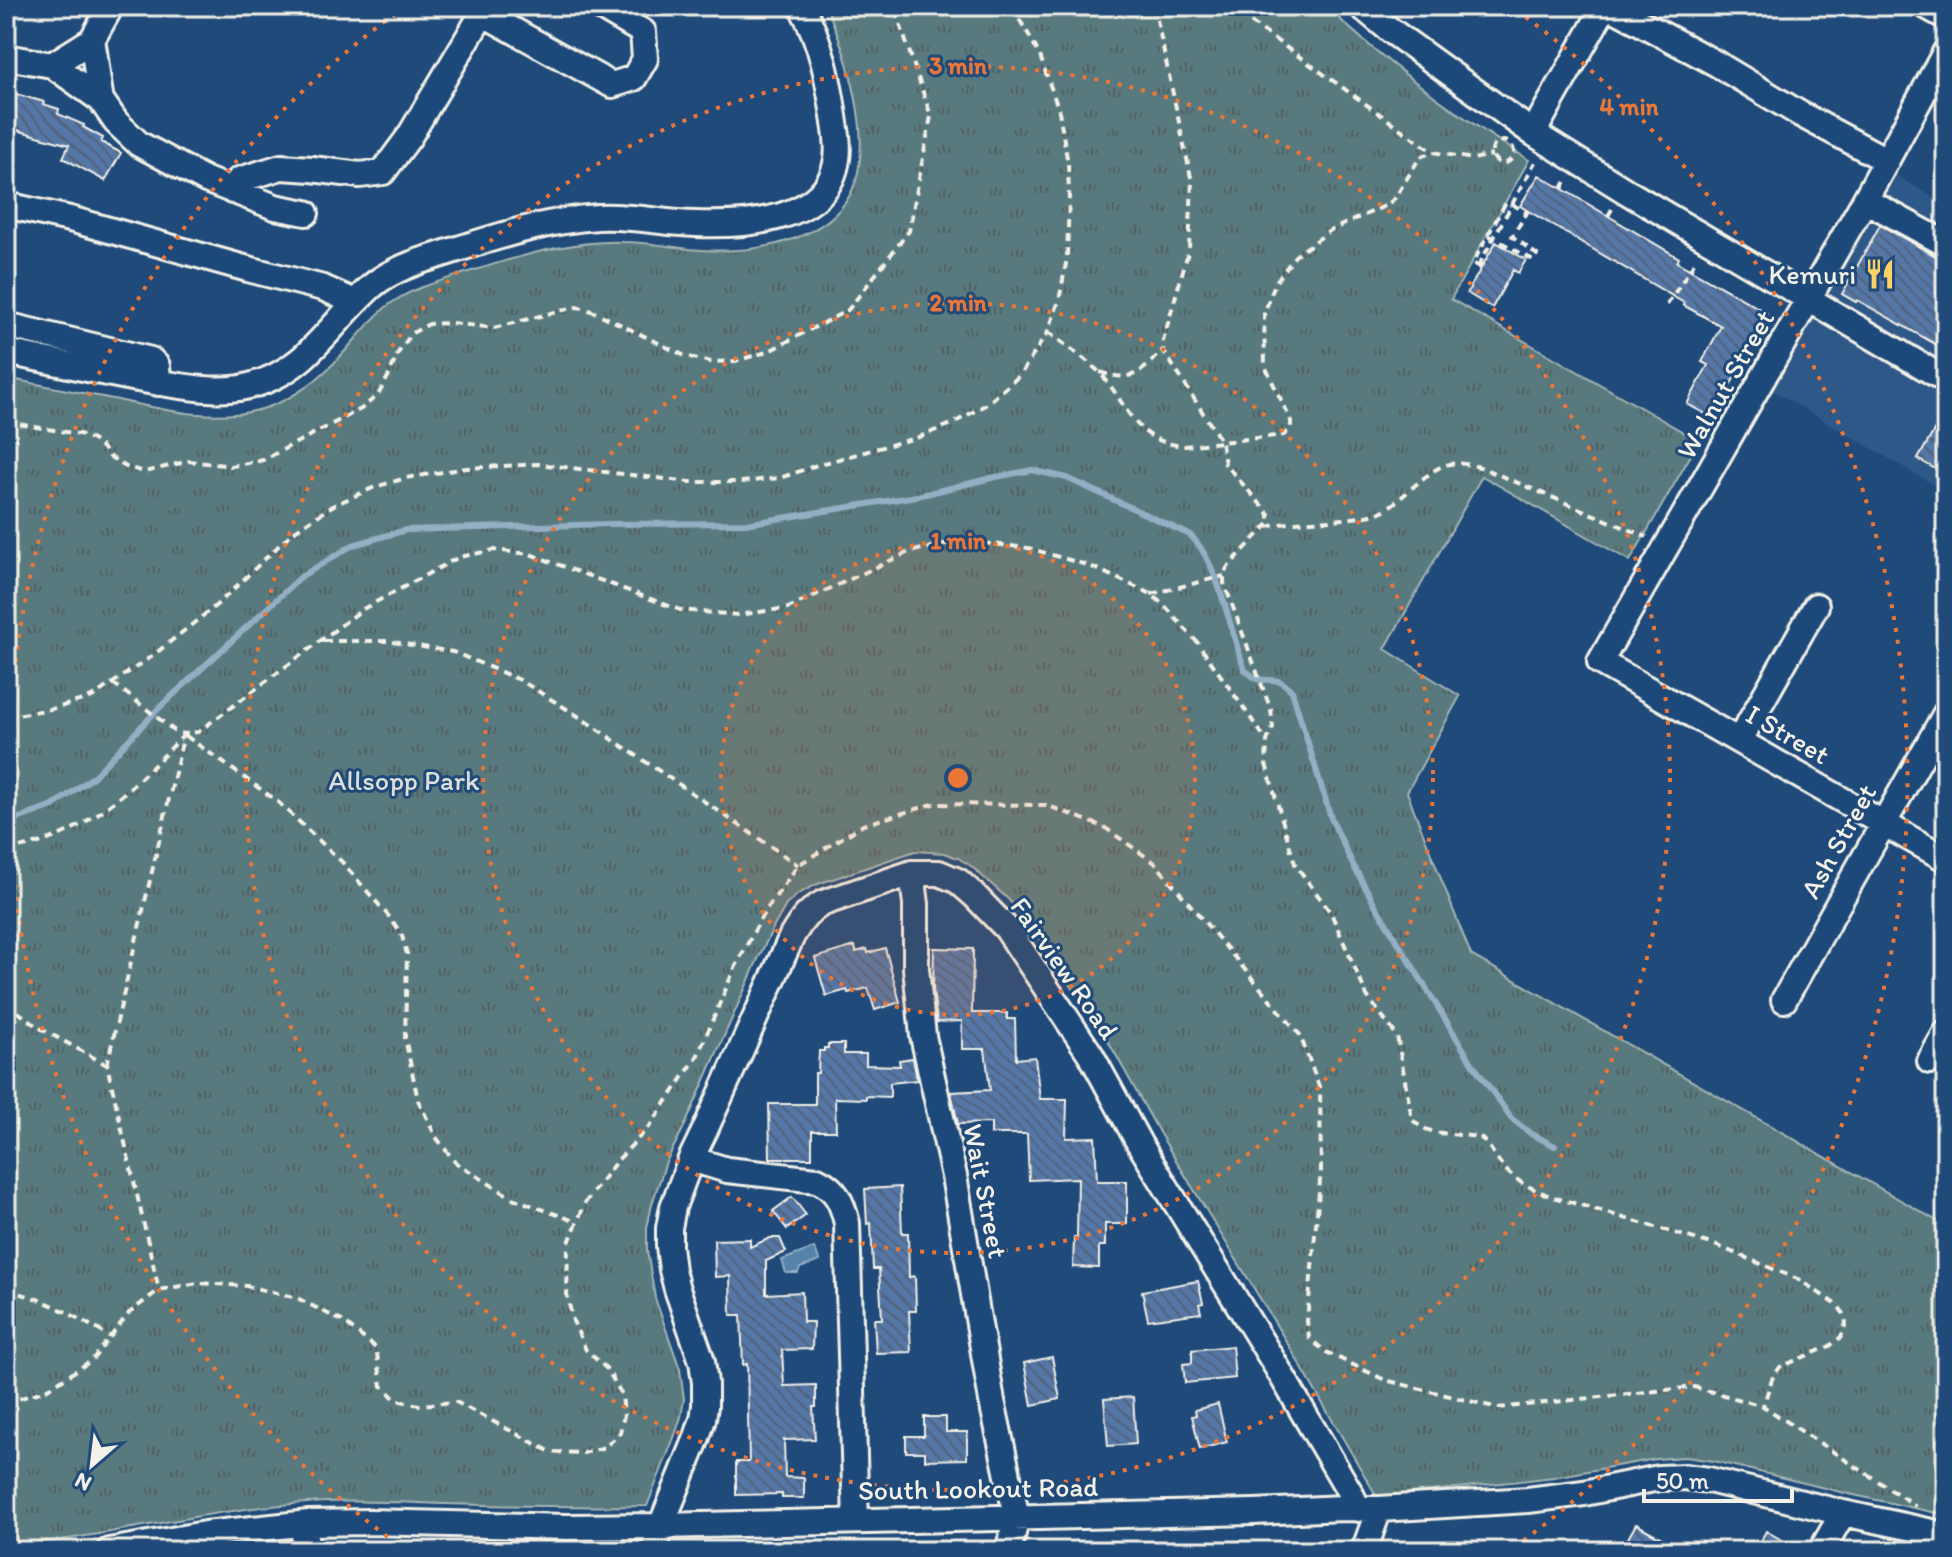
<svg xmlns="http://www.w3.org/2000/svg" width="1952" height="1557" font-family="Itim,sans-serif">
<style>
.built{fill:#2f5888}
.park{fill:url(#park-tufts);stroke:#a6b6b4;stroke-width:2}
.water{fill:url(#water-waves);stroke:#94afc4;stroke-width:2}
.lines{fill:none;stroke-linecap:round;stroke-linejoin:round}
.stream{stroke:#94afc4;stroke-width:6}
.building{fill:url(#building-back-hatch);stroke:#f4f1e8;stroke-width:2}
.minor-casing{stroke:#f4f1e8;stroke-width:30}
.path{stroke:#f4f1e8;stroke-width:4;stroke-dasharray:8 6;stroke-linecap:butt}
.minor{stroke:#1f4a7a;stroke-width:24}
.path-bridge{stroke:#f4f1e8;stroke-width:4;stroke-dasharray:8 6;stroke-linecap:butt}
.ring{fill:none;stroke:#ea7738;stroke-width:4;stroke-dasharray:4 8}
.labels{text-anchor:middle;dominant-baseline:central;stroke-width:6;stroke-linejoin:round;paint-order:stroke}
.poi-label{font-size:28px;fill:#f4f1e8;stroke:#1f4a7a;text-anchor:end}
.street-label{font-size:28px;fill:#f4f1e8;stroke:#1f4a7a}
.park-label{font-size:28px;fill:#dddfd8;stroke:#1f4a7a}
.centre{fill:#ea7738;stroke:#1f4a7a;stroke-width:4}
.ring-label{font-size:24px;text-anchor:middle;font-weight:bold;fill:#ea7738;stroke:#1f4a7a;stroke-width:6;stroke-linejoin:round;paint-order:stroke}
</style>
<defs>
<pattern id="park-tufts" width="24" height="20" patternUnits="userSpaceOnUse" patternTransform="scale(2)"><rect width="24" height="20" fill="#597a7f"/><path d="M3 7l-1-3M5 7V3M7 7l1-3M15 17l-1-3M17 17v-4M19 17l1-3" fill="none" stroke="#516162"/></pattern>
<pattern id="water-waves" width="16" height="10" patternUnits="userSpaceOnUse" patternTransform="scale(2)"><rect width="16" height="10" fill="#5483ac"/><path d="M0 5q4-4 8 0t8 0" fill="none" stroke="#506b83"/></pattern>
<pattern id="building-back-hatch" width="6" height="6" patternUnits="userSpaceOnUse" patternTransform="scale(2)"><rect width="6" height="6" fill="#5577a7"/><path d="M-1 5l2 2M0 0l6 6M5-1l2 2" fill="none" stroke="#50627b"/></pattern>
</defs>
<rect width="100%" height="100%" fill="#1f4a7a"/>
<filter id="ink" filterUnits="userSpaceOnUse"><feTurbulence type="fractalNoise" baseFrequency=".0125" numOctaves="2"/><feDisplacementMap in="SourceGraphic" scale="16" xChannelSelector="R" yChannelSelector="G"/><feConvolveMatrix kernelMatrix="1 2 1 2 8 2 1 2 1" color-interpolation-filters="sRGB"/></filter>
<g filter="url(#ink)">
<!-- built -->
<path class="built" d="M1889 171 1946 205V492L1772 390Z"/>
<!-- park -->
<path class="park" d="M826 6H1326C1387 65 1457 115 1529 160L1451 299 1699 441 1630 561 1482 476 1385 649 1460 696 1407 792 1471 955 1946 1226V1515L1849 1494 1714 1461 1685 1457 1656 1459 1554 1477 1377 1497 1292 1351 1160 1134 1111 1046 1039 937 1008 899 971 866 958 858 944 853 915 851 815 885 798 894 786 905 773 928 758 959 686 1123 666 1162 652 1204 647 1228V1251L655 1298 680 1369 684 1399 681 1417 675 1435 647 1506C580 1507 513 1506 446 1504 392 1502 337 1499 282 1505 190 1513 99 1539 6 1546V378C42 385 77 392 113 399 161 409 213 423 262 409 289 401 313 384 333 364 351 346 366 324 386 307 411 287 445 280 475 270 502 262 529 253 557 248 578 244 601 241 623 242 645 242 667 246 689 249 739 254 806 248 841 208 883 160 848 57 826 6Z"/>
<!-- water -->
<path class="water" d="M814 1248 820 1261 800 1268 798 1273H786L782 1260Z"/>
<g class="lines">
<!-- stream -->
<path class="stream" d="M6 823 53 806 93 777 159 708 302 576 353 545 406 530 609 524 752 523 917 496 996 477 1032 470 1067 478 1190 535C1219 562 1230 632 1245 670L1256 679C1276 682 1276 675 1292 691L1331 818 1351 861 1374 903 1472 1063 1511 1118 1531 1134 1555 1146"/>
</g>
<!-- building -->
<path class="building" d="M9 92 44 102 43 104 59 109 58 114 84 125 83 127 103 138 101 142 121 153 105 181 63 158 69 145 6 127V104Z
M1539 175 1679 258 1677 262 1767 313 1738 365 1740 367 1713 418 1687 404 1708 365 1702 362 1721 326 1683 305 1684 303 1520 206Z
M1880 225 1946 262V350L1857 300 1856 302 1842 294Z
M1496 242 1526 260 1518 273 1513 270 1492 308 1467 293Z
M1946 410V475L1918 459Z
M855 946 856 952 867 949 868 953 885 948 900 1002 875 1010 868 988 848 993 847 990 826 996 815 958Z
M934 948 973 949 972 1013H1007V1019H1015L1016 1059 1035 1057 1040 1099H1067L1066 1138 1095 1137 1097 1181H1127V1224H1105V1246H1099V1268L1073 1267 1074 1238H1077L1078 1178 1029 1180 1027 1134H991V1123L958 1124 951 1092 990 1090 985 1049H962V1021L937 1022 933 989Z
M828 1044H844V1054H866V1065L900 1066 899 1060 913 1058 917 1080 890 1083V1097L866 1096V1099L835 1098 836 1131H812V1158H770L769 1104H815V1073H818L819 1051H824V1048H828Z
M900 1187 902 1233H908L909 1277 915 1276 916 1311H909L911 1352 876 1353 874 1319H882L879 1269H873L871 1223 867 1224 865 1189Z
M792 1197 806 1215 787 1229 773 1211Z
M770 1238H780L786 1252 766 1261V1294L802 1292 803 1322H813L812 1349 782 1350 784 1386 816 1385V1407H813L815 1439 784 1440 785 1477 804 1478V1498H782V1494L736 1495V1462H749L747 1364 743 1365 741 1315H731L730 1276 715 1277 714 1240 750 1239V1247Z
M1198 1281 1203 1303 1199 1304 1201 1313 1148 1320 1142 1291Z
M1232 1346 1235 1378 1185 1383 1183 1364 1192 1363V1350Z
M1052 1357 1060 1399 1032 1405 1024 1363Z
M1133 1397 1136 1444 1108 1446 1104 1399Z
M1218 1404 1227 1442 1200 1449 1192 1416 1196 1415 1195 1410Z
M924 1417H946V1432H967V1459L925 1460V1452H906V1436H924Z
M1636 1524 1685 1551H1621Z
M1766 1531 1801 1551H1755Z"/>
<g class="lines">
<!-- minor casing -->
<g class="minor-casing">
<path id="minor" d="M1361 6 1390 30 1533 133 1629 193 1946 380
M1609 6 1717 64 1800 114 1886 160
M1926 6 1946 17
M482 13 612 85 634 78 645 59 643 32 599 6
M92 40C96 60 97 80 101 100
M1946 51 1865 200 1600 662 1946 859
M6 57 52 65 101 100 116 122 139 144 206 180 275 207 306 213
M52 65 92 40 111 6
M1533 133 1605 6
M232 191 239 180 281 167 312 169 360 175 383 172 409 137 487 6
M1865 200 1946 244
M6 205 70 219 248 269 323 288 355 302
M6 325 151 360 157 366 158 383
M6 352C58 362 109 375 161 383 187 387 213 392 240 388 262 384 283 374 300 360 326 338 346 309 372 286 386 274 403 267 420 261 479 243 536 221 598 217 631 215 662 223 695 224 744 226 828 222 837 159 839 147 837 135 835 123 829 82 822 42 801 6
M1739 741 1816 606
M912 873 916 904V968L923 1036 954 1176 992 1401 1017 1518 1008 1551
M1784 1000 1946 713
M1930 1061 1946 1033
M691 1159 727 1170 817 1180C837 1189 842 1203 847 1223L856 1521
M109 1551 205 1534 309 1523 369 1522 567 1527 661 1526 1254 1512 1343 1508 1379 1509 1528 1500 1584 1493 1659 1478 1684 1477 1709 1480 1843 1513 1946 1535
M301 1551 309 1523
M654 1551 661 1526 696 1440 703 1419 705 1406V1383L702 1361 677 1289 672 1270 669 1246V1228L673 1207 691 1159 705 1130 792 936C801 921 807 912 823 903L912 873H939L958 881 975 896 1007 929 1091 1055 1139 1143 1272 1359 1351 1494 1358 1509
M1364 1551 1379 1509
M1821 1551 1843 1513"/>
</g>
<!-- path -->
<path class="path" d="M1154 6 1192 182 1189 249 1163 341V350L1221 441 1225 464 1269 514V523L1227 568 1224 576V583L1271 710 1273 727 1267 741 1266 764 1295 864 1331 913 1367 996 1397 1036 1412 1119C1427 1138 1459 1132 1481 1138 1491 1147 1496 1159 1505 1169 1518 1183 1533 1189 1550 1196L1715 1245 1800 1280 1838 1306 1844 1314 1846 1323 1841 1337 1830 1346 1780 1367 1772 1379 1763 1406
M1228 6 1433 152 1473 159 1492 155
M1492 152a11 11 0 1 1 22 0a11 11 0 1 1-22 0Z
M1562 189 1566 181
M1512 204 1527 213 1512 236 1540 257
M1608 216 1612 209
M1488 235 1506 202 1511 205
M1481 268 1473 263 1488 235 1535 261
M1667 305 1696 260
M1048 332C1064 345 1083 356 1098 371 1129 403 1131 442 1185 446L1284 435 1291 427V421L1265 366 1264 314 1275 283 1295 256 1331 230 1367 214 1387 205 1395 198 1420 157 1433 152
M1100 372C1132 383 1141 373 1163 350
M6 422 84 435 99 444 109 456 126 467 145 472 189 461 232 466 263 460 361 409 378 395 389 375 398 353 412 333 429 324 451 323 494 328 575 307 584 308 599 314 685 356 711 362 735 361 767 352 848 310 909 231 931 116 894 6
M1267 527C1297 519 1329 522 1360 517 1366 516 1373 515 1378 513 1402 503 1426 468 1450 464 1460 462 1470 465 1480 467L1647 537
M1151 594 1224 576
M323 641H387L453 652 520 680 578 716 798 865
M113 683 176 732 184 734 198 732 363 609 459 557 494 550 530 554 680 610 738 615 788 608 909 552 945 544 983 543 1028 548 1090 566 1151 594 1165 606 1197 642 1267 741
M6 703 8 716
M6 717 56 708 92 697 151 657 219 603 292 533 332 506 375 487 406 478 467 468 538 464 690 482H742L780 478 817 465 919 437 954 423 987 404 1020 375 1048 332 1059 301 1067 258 1069 196 1068 164 1059 111 1040 56 1029 35 1011 6
M186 736 277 801 342 862 392 920 402 936 407 954 405 1038 418 1100 436 1137 455 1162 512 1198 577 1222
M6 850C86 839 129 790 183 736
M6 1003 38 1027 107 1065 159 1290
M107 1065 184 734
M6 1291C44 1296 78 1319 111 1337
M6 1403 46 1390 92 1360 129 1313 159 1290 198 1283 247 1286 297 1298 342 1321 376 1348 382 1386 396 1400 419 1405 456 1402 551 1452 583 1453 605 1447 620 1433 624 1415 622 1395 607 1369 586 1350 573 1321 567 1295 568 1245 585 1203 615 1163 650 1126 697 1057 733 972 762 916 798 865 863 825 933 804 1046 805 1104 827 1155 863 1300 1035 1320 1089 1321 1170 1307 1321 1309 1338 1326 1352 1385 1380 1498 1408 1694 1387 1763 1406 1916 1506"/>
<!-- minor -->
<use href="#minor" class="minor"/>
<!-- path-bridge -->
<path class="path-bridge" d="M1483 265 1480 263 1535 162"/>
</g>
</g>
<!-- distance rings -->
<circle cx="958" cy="778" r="237" fill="#ea7738" fill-opacity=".12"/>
<g class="ring">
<circle cx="958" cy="778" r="237"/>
<circle cx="958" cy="778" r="475"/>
<circle cx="958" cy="778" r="712"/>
<path d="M407 1551A949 949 0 0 1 400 10M1516 10A949 949 0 0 1 1509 1551"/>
</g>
<!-- icons -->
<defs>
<g id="restaurant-bare" transform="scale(2.4)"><path d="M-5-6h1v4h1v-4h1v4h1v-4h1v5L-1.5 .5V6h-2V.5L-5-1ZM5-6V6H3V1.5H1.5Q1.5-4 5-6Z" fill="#ffd166" stroke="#1f4a7a" stroke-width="2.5" paint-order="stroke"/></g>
</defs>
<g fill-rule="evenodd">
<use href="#restaurant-bare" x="1880" y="274"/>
</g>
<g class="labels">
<!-- poi labels -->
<g class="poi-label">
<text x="1856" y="274">Kemuri</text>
</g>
<!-- street labels -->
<g class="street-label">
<text transform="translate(1725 384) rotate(-60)">Walnut Street</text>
<text transform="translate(1788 734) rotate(30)">I Street</text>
<text transform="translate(1838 841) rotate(-61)">Ash Street</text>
<text transform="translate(1065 968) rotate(55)">Fairview Road</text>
<text transform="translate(986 1191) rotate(79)">Wait Street</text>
<text transform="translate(978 1488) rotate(-1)">South Lookout Road</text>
</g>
<!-- park labels -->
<g class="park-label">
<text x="404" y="780">Allsopp Park</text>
</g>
</g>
<circle cx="958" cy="778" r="12" class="centre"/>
<g class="ring-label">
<text x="958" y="74">3 min</text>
<text x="1629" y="115">4 min</text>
<text x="958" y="311">2 min</text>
<text x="958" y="549">1 min</text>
</g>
<!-- margin -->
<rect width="1952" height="1557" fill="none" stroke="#1f4a7a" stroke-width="32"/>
<rect x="16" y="16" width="1920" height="1525" fill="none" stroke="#f4f1e8" stroke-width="3" filter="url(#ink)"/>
<!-- north arrow -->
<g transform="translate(92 1465) rotate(208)" stroke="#1f4a7a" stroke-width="6" paint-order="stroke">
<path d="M0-6L14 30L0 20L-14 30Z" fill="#f4f1e8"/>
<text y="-12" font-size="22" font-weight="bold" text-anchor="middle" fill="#f4f1e8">N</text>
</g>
<!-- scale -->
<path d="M1644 1489v12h148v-12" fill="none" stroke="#f4f1e8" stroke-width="4"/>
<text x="1656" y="1489" font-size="24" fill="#f4f1e8" stroke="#1f4a7a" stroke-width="6" paint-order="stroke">50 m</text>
</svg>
